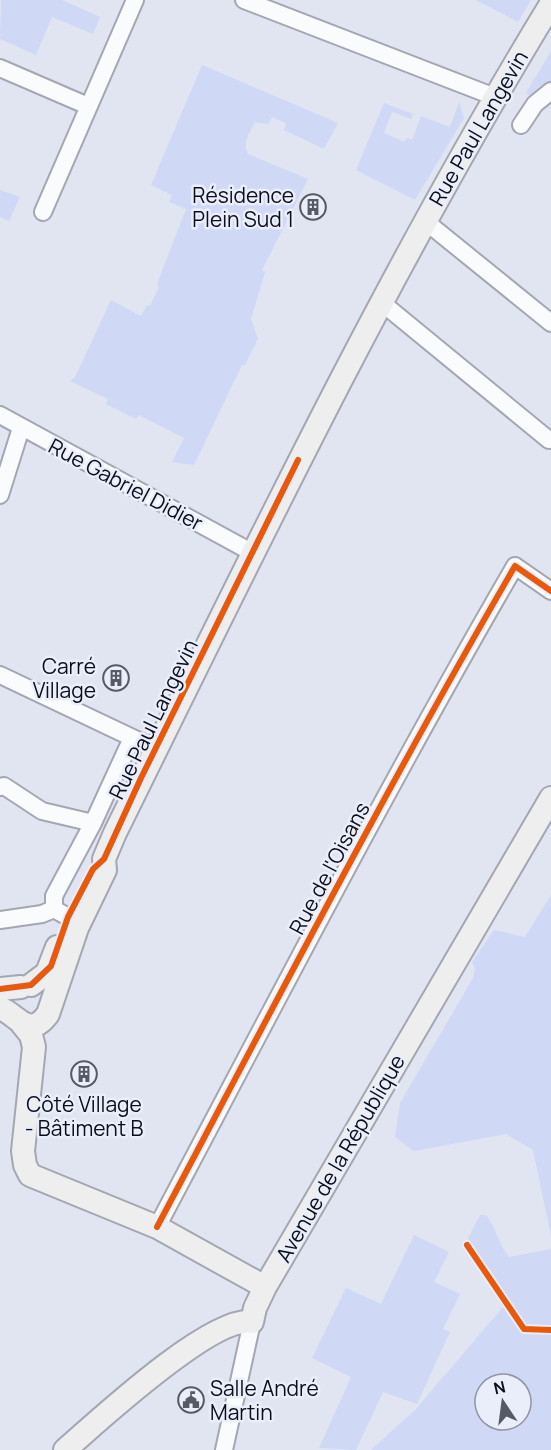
<svg xmlns="http://www.w3.org/2000/svg" width="551" height="1450" font-family="Manrope,sans-serif">
<style>
.green{fill:#cfd8f5;fill-rule:evenodd}
.lines{fill:none;stroke-linecap:round;stroke-linejoin:round}
.street-casing{stroke:#a4a7b2;stroke-width:20}
.secondary-casing{stroke:#a4a7b2;stroke-width:26}
.street{stroke:#fafbfd;stroke-width:16}
.secondary{stroke:#edeeed;stroke-width:22}
.cycleway-casing{stroke:#eaeefb;stroke-width:10}
.cycleway{stroke:#e8590c;stroke-width:6}
.labels{text-anchor:middle;dominant-baseline:central;stroke-width:5;stroke-linejoin:round;paint-order:stroke}
.street-label{font-size:21px;fill:#0c0f19;stroke:#eaeefb}
.poi-label{font-size:21px;fill:#0c0f19;stroke:#eaeefb;text-anchor:end}
</style>
<rect width="100%" height="100%" fill="#e1e5f2"/>
<!-- green -->
<path class="green" d="M1 0H62L100 17 93 34 52 17 36 55 0 39Z
M476 0H531L518 22Z
M551 51V83L534 98 526 93Z
M202 65 338 123 324 149 284 130 286 123 272 117 268 124 255 122C250 132 242 143 248 154L308 179 262 270 265 272 251 319 258 339 245 365H242L194 465 172 462 184 438 139 415 136 419 106 404 108 399 70 381 75 377 111 300 141 316 147 305 150 306 159 287 157 284 186 209 169 202 172 195 151 185Z
M459 102 464 118 415 200 356 170 384 103 413 114 411 119 392 112 384 133 404 142 406 138 412 140 421 116 450 127Z
M0 190 20 197 9 221 0 217Z
M551 895V1236L533 1150 506 1134 414 1151 395 1137 400 1103 473 978 475 969 472 962 494 930 525 937Z
M480 1215H486C496 1227 498 1244 509 1257L551 1249V1450H371L415 1410 509 1300 468 1238ZM485 1384H521V1420H485Z
M414 1235 449 1252 434 1282 460 1294 443 1329 450 1332 417 1404 383 1392 356 1450 319 1448 351 1377 312 1358 346 1288 381 1304Z"/>
<g class="lines">
<!-- street casing -->
<g class="street-casing">
<path id="street" d="M244 0 495 97
M0 68 88 106
M521 125 535 104 551 91
M43 212 135 0
M425 221 551 323
M381 302 549 440
M0 415 253 553
M0 495 21 428
M0 675 156 749
M0 787 4 786 42 811 93 823
M54 909V896L93 823 132 738
M54 909 68 917 77 928
M0 920 42 914 54 909
M157 1227C274 1006 389 783 515 566L551 591
M224 1450 252 1322"/>
</g>
<!-- secondary casing -->
<g class="secondary-casing">
<path id="secondary" d="M31 985 47 973 57 947
M0 989 21 987
M0 1008C18 1015 29 1040 48 1014L77 928 105 870 104 859 115 833C253 553 388 271 551 4
M22 1024 31 1035 34 1047 23 1151 25 1165 30 1175 157 1227 265 1287
M65 1450C97 1422 212 1315 252 1322L255 1308 265 1287 551 798"/>
</g>
<!-- street -->
<use href="#street" class="street"/>
<!-- secondary -->
<use href="#secondary" class="secondary"/>
<!-- cycleway casing -->
<g class="cycleway-casing">
<path id="cycleway" d="M0 989 31 985 51 966 68 917 93 869 104 859 141 778 298 460
M157 1227C274 1006 389 783 515 566L551 591
M467 1245 524 1329 551 1330"/>
</g>
<!-- cycleway -->
<use href="#cycleway" class="cycleway"/>
</g>
<!-- icons -->
<defs>
<g id="building-ring" transform="scale(1.35)"><circle r="9.5" fill="#eaeefb" stroke="#575a65" stroke-width="1.5"/><path d="M-4-6H4V6H1V3H-1V6H-4ZM-2.5-4.3h1.7v1.8h-1.7ZM.8-4.3h1.7v1.8H.8ZM-2.5-1h1.7V.8h-1.7ZM.8-1h1.7V.8H.8Z" fill="#575a65"/></g>
<g id="civic-ring" transform="scale(1.35)"><circle r="9.5" fill="#eaeefb" stroke="#575a65" stroke-width="1.5"/><path d="M-.6-6.5H3V-4.5H.6V-3L4-1V1h2V6H-6V1h2V-1L-.6-3ZM-1.2 2.5V6h2.4V2.5Z" fill="#575a65"/></g>
</defs>
<g fill-rule="evenodd">
<use href="#building-ring" x="313" y="207"/>
<use href="#building-ring" x="116" y="678"/>
<use href="#building-ring" x="84" y="1074"/>
<use href="#civic-ring" x="191" y="1400"/>
</g>
<g class="labels">
<!-- street labels -->
<g class="street-label">
<text transform="translate(478 128) rotate(-60)">Rue Paul Langevin</text>
<text transform="translate(126 484) rotate(28)">Rue Gabriel Didier</text>
<text transform="translate(153 719) rotate(-64)">Rue Paul Langevin</text>
<text transform="translate(329 868) rotate(-62)">Rue de l'Oisans</text>
<text transform="translate(340 1158) rotate(-60)">Avenue de la République</text>
</g>
<!-- poi labels -->
<g class="poi-label">
<text x="294" y="195">Résidence<tspan x="294" dy="24">Plein Sud 1</tspan></text>
<text x="96" y="666">Carré<tspan x="96" dy="24">Village</tspan></text>
<text x="84" y="1104" text-anchor="middle">Côté Village<tspan x="84" dy="24">- Bâtiment B</tspan></text>
<text x="210" y="1388" text-anchor="start">Salle André<tspan x="210" dy="24">Martin</tspan></text>
</g>
</g>
<!-- north arrow -->
<g transform="translate(503 1402) rotate(347)"><circle r="28" fill="#eaeefb" stroke="#9195a1" stroke-width="1.5"/>
<path d="M0-4.5L10 22L0 15L-10 22Z" fill="#575a65"/>
<text y="-9" font-size="16" font-weight="bold" text-anchor="middle" fill="#0c0f19">N</text>
</g>
</svg>
